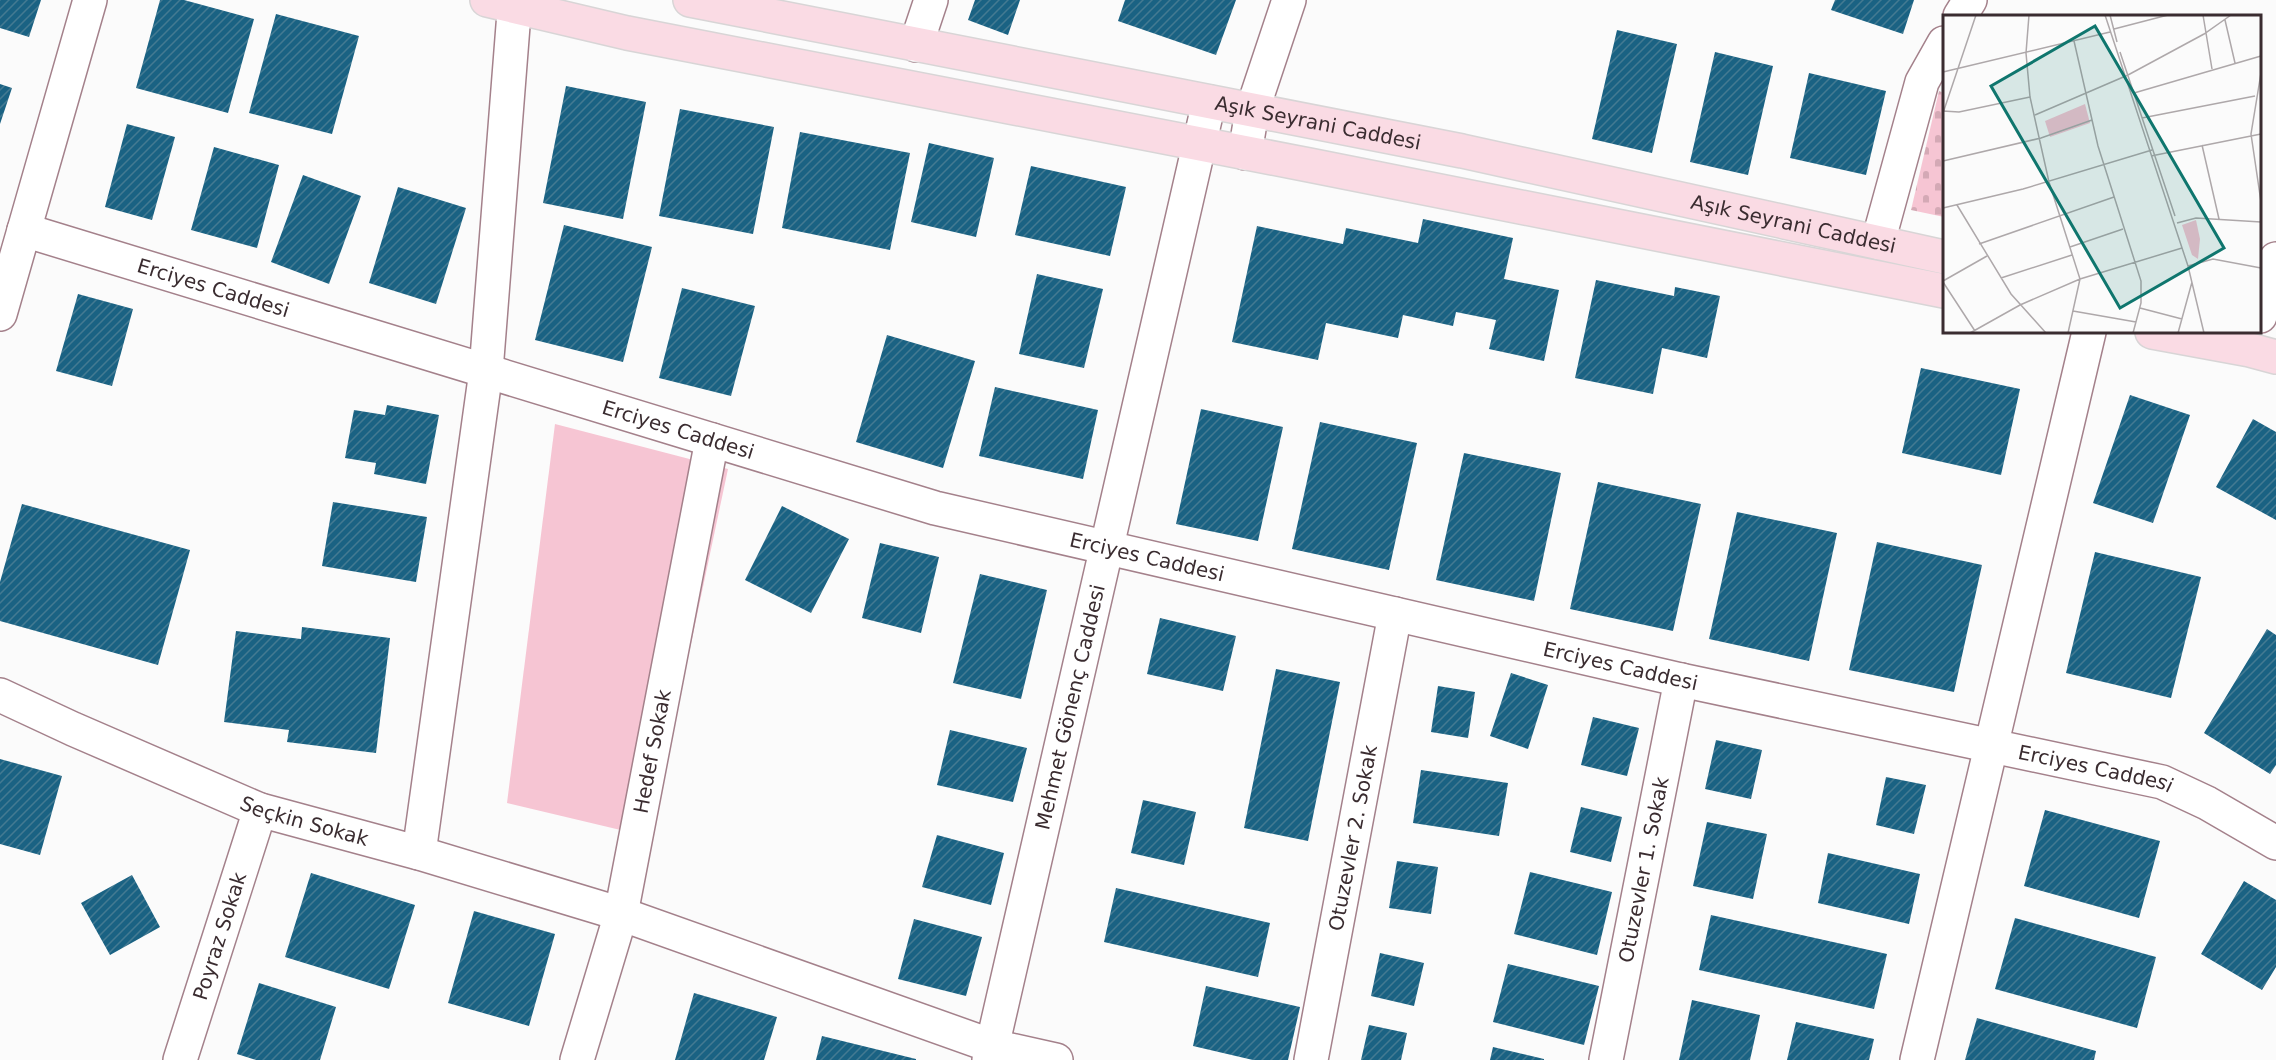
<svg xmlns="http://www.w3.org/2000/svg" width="2276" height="1060" font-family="'DejaVu Sans',sans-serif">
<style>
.cemetery{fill:url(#cemetery-stones)}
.park{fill:#f6c5d3}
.building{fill:url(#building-hatch)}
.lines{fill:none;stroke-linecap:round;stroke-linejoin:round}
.minor-casing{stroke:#a4818b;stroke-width:36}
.major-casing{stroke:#d8d5d6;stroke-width:36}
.minor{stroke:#fff;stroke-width:33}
.major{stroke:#fadbe4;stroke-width:33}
.labels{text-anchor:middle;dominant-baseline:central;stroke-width:6;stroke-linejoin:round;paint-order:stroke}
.street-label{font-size:20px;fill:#3a2c30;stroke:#fbfbfb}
.inset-road{fill:none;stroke:#aea8aa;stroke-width:1.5}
.view{fill:#0f766e;fill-opacity:0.15;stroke:#0f766e;stroke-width:3}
.inset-edge{fill:none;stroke:#3a2c30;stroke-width:3}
</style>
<defs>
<pattern id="cemetery-stones" width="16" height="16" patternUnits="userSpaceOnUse" patternTransform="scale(1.5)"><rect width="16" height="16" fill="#f6c5d3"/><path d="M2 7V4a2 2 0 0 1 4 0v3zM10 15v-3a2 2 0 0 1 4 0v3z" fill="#d4a9b5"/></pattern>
<pattern id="building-hatch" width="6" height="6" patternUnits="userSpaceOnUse" patternTransform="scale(1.5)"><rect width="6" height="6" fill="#1a6283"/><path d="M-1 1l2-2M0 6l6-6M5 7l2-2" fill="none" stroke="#447a92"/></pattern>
</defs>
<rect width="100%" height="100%" fill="#fbfbfb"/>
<!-- cemetery -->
<path class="cemetery" d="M1939 91 1944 93V217L1911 210Z"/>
<!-- park -->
<path class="park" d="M555 424 728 469 650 837 507 803Z"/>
<!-- building -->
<path class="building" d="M0 0H41L29 37 0 28Z
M160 0H184L254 19 228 113 136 88Z
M975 0H1020L1008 35 968 20Z
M1125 0H1236L1216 55 1118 21Z
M1835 0H1914L1903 34 1831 10Z
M276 14 359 36 332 134 249 113Z
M1617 30 1677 44 1652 153 1592 139Z
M1715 52 1773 66 1748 175 1690 162Z
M1809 73 1886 91 1866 175 1790 158Z
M0 84 12 88 0 124Z
M566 86 646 102 623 219 543 203Z
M680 109 774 127 753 234 659 216Z
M127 124 175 137 152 220 105 207Z
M800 132 910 153 890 250 782 228Z
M929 143 994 158 976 237 911 222Z
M214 147 279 165 257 248 191 230Z
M1031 166 1126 187 1110 256 1015 235Z
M303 175 361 196 329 284 271 262Z
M398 187 466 208 436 304 369 283Z
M1423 219 1513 238 1504 279 1559 290 1544 361 1489 349 1496 320 1456 312 1453 326 1403 315 1398 338 1326 323 1318 360 1232 342 1257 226 1343 244 1346 228 1418 243Z
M564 225 652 247 623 362 535 340Z
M1037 274 1103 289 1084 368 1019 354Z
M1596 280 1674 296 1675 287 1720 296 1707 358 1662 348 1653 394 1575 378Z
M682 288 755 306 731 396 659 378Z
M78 294 133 309 112 386 56 371Z
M887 335 975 361 943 468 856 442Z
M1921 368 2020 389 2001 475 1902 453Z
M995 387 1098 410 1083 479 979 456Z
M2130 395 2190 415 2153 523 2093 503Z
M387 405 439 415 426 484 374 474 376 463 345 458 354 410 385 415Z
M1201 409 1283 427 1258 541 1176 524Z
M2253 419 2276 432V520L2216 487Z
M1320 422 1417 443 1389 570 1292 549Z
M1464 453 1561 473 1534 601 1436 580Z
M1598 482 1701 504 1673 631 1570 609Z
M333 502 427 517 416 582 322 566Z
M22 504 190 550 158 665 0 621V582Z
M782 506 849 539 811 613 745 580Z
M1737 512 1837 533 1809 661 1709 639Z
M1877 542 1982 565 1954 692 1849 670Z
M880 543 939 557 921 633 862 618Z
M2095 552 2201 577 2171 698 2066 673Z
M980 574 1047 590 1021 699 953 683Z
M1160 618 1236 636 1223 691 1147 674Z
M302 627 390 638 376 753 287 742 289 730 224 722 236 631 301 639Z
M2267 629 2276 635V765L2270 774 2204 733Z
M1276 669 1340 682 1308 841 1244 828Z
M1511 673 1548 685 1528 749 1490 736Z
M1438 686 1475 692 1468 738 1431 732Z
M1593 717 1639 728 1627 776 1581 765Z
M950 730 1027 748 1013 802 937 785Z
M1716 740 1762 750 1751 799 1705 789Z
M0 759 62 776 40 855 0 844Z
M1421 770 1508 783 1499 836 1413 823Z
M1886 777 1926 785 1914 834 1876 825Z
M1143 800 1196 812 1184 865 1131 853Z
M1581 807 1622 817 1611 862 1570 852Z
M2045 810 2160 841 2139 918 2024 886Z
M1707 822 1767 834 1753 899 1693 886Z
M937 835 1004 853 991 905 922 887Z
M1828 853 1920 874 1909 924 1818 903Z
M1397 861 1438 867 1431 914 1389 908Z
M1530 872 1612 892 1597 955 1514 934Z
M311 873 415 905 389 989 285 957Z
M132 875 160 927 110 955 81 903Z
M2244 881 2276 900V967L2262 990 2201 954Z
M1116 888 1270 923 1258 977 1104 942Z
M474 911 555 934 529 1026 448 1003Z
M1711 915 1887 954 1874 1009 1699 970Z
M2015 918 2156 957 2137 1028 1995 989Z
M914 919 982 937 966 996 898 979Z
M1380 953 1424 963 1414 1006 1371 996Z
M1508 964 1599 986 1584 1045 1493 1022Z
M259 983 336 1007 320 1060H256L237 1054Z
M1206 986 1300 1007 1288 1060H1253L1193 1046Z
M694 993 777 1017 764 1060H675Z
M1692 1000 1760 1015 1750 1060H1679Z
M1977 1018 2096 1051 2094 1060H1965Z
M1796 1022 1874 1039 1869 1060H1787Z
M1369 1025 1407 1033 1401 1060H1361Z
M822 1036 916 1059V1060H816Z
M1493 1047 1544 1059V1060H1490Z"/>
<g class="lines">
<!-- minor casing -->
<g class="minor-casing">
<g id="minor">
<path d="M1960 16 1970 0"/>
<path d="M916 45 931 0"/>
<path d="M1245 153 1252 111 1289 0"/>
<path id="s1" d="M24 230 935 508 1681 680 2162 782 2207 803 2276 843"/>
<path d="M1878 242 1922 82 1944 43"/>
<path d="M0 314 90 0"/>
<path d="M2260 316 2276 259"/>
<path id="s2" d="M0 695 73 729 260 810 419 853 621 914 992 1046 1056 1060"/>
<path d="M419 853 486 371 515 0"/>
<path id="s3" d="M180 1060 260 810"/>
<path id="s4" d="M577 1060 621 914 712 440"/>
<path id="s5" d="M989 1060 1209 102"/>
<path id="s6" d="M1311 1060 1395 614"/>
<path id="s7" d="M1606 1060 1681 680"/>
<path d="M1917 1060 2089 332"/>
</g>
</g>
<!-- major casing -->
<g class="major-casing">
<g id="major">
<path d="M487 0 627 33 1309 165 1944 291"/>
<path id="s8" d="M690 0 1462 151 1944 257"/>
<path d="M2152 332 2250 350 2276 357"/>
</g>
</g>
<!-- minor -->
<use href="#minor" class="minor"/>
<!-- major -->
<use href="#major" class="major"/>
</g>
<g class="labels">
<!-- street labels -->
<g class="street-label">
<text stroke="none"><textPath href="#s8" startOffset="640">Aşık Seyrani Caddesi</textPath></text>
<text stroke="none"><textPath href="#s8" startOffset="1126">Aşık Seyrani Caddesi</textPath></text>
<text stroke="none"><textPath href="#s1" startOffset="198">Erciyes Caddesi</textPath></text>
<text stroke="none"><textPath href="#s1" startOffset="684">Erciyes Caddesi</textPath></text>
<text stroke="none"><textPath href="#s1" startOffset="1170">Erciyes Caddesi</textPath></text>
<text stroke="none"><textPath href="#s1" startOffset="1656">Erciyes Caddesi</textPath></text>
<text stroke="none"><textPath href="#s5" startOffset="362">Mehmet Gönenç Caddesi</textPath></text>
<text stroke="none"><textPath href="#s4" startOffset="318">Hedef Sokak</textPath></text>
<text stroke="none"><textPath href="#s1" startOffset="2142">Erciyes Caddesi</textPath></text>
<text stroke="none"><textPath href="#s2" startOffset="330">Seçkin Sokak</textPath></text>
<text stroke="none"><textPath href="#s6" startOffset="226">Otuzevler 2. Sokak</textPath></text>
<text stroke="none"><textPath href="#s7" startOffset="194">Otuzevler 1. Sokak</textPath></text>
<text stroke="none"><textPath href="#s3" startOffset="130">Poyraz Sokak</textPath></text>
</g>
</g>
<!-- overview -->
<g transform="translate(1943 15)">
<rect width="318" height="318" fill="#fbfbfb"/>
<path d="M253 205 257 224 255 244 249 240 239 210Z" fill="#f6c5d3"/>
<path d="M142 89 147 108 107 122 102 106Z" fill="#f6c5d3"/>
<path class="inset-road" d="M86 0 83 38 87 82 106 167 137 264 125 318M162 0 245 251 261 318M167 0 174 27M260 0 269 54M282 5 292 48M171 14 225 0M131 26 155 131 198 266V288L190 318M177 37 232 201M0 57 167 17M318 58 308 119 318 187M191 78 318 41M0 96 16 97 87 82M0 98 33 0M92 100 185 60 261 19 288 0M199 103 312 81M259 130 276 204M208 141 318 119M0 146 98 123 149 105M14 190 68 279 103 318M0 193 80 174 209 135M234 208 253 203 318 207M36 229 171 182M127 232 180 214M245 251 270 244 318 253M58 263 129 240M0 266 44 241M0 267 32 316M197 293 239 304M130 296 193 307M27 318 77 290 137 264 239 233M235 318 249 267"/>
<path class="view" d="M152 11 281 233 177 293 48 71Z"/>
<rect width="318" height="318" class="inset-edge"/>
</g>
</svg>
